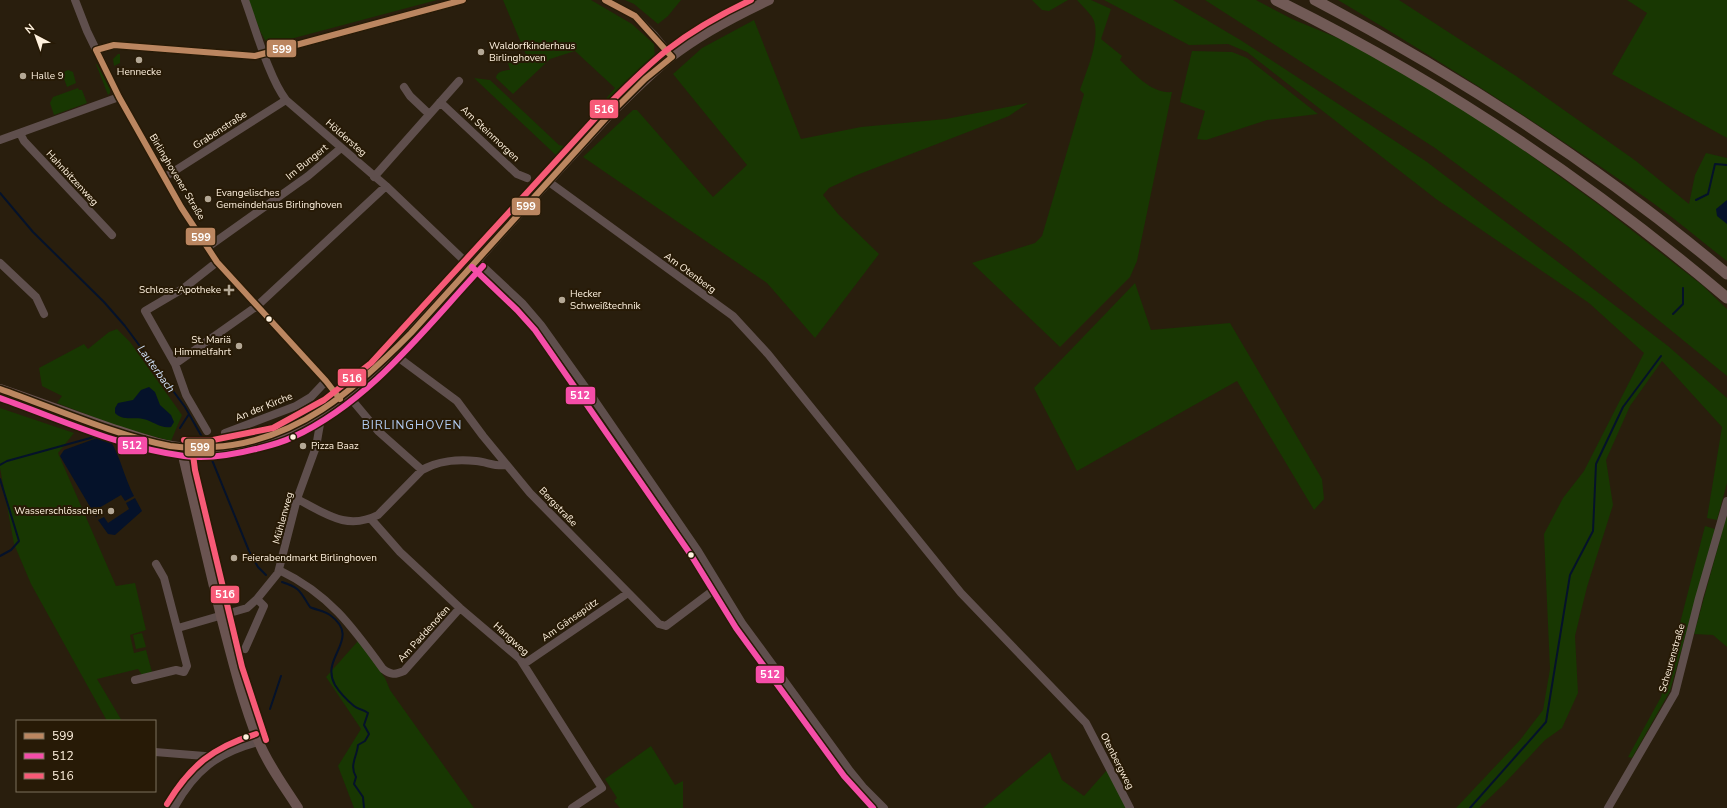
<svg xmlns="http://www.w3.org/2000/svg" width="1727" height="808" font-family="'Nunito Sans',sans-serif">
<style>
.green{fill:#183702}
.water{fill:#05122a}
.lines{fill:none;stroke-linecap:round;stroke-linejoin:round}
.stream{stroke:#05122a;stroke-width:2}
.minor{stroke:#5f4f4d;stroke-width:8}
.major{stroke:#6a5451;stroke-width:10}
.highway{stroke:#715a56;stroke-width:11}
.bus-1-casing{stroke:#271a06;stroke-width:9}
.bus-2-casing{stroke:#271a06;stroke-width:9}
.bus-3-casing{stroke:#271a06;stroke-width:9}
.bus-1{stroke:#bb8660;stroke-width:6}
.bus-2{stroke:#f54da8;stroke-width:6}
.bus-3{stroke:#f75a77;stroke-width:6}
.poi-dot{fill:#b4a896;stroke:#271a06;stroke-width:1.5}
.bus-dot{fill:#fff2df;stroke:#271a06;stroke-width:1.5}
.labels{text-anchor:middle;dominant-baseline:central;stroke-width:4;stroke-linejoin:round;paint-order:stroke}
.poi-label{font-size:10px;fill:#fff2df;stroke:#271a06;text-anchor:start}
.street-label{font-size:10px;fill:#fff2df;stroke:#271a06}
.water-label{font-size:11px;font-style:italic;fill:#cfe0f8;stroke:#271a06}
.quarter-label{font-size:12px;letter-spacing:1px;fill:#b3cdf3;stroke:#271a06}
.line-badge{stroke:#271a06;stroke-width:1.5}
.badge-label{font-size:11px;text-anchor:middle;font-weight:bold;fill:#fff}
</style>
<rect width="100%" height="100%" fill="#291e0d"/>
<!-- green -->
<path class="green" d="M248 0H437L268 45 261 33Z
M503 0H591L632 24 654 44 655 59 605 110 599 107 615 88 575 51 550 59 513 94 496 78C496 72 504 70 510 70L508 63 527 57Z
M625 0H681L668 16 658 24 634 4Z
M1032 0H1068L1049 11 1042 10Z
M1077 0H1091L1111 9 1101 39 1122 56 1120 60C1134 73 1151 94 1172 92L1137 261 1130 277 1060 347 972 263 1035 243 1042 236 1084 94 1080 90C1086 72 1103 34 1092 17 1088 11 1082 6 1077 0Z
M1104 0H1173L1242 41 1427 162 1668 346 1727 398V483L1717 520 1707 518 1722 427 1662 361 1630 406 1606 460 1613 505 1587 587 1575 636 1578 693 1562 728 1545 740 1504 784 1479 808H1456L1520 740 1543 710 1550 669 1544 534 1563 498 1584 471 1644 353 1589 303 1436 199 1247 52 1228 44 1189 45Z
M1205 0H1256L1292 19 1345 41 1475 115 1602 207 1702 285 1727 309V376L1570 248 1435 148Z
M1338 0H1399L1516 76 1636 161 1689 204 1695 175 1706 153 1727 158V261C1702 242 1678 221 1653 203 1551 131 1445 64 1338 0Z
M1627 0H1727V138L1612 74 1647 13Z
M754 20 801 139 861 127 946 119 1028 103 1009 116 857 175 829 188 823 195 838 214 879 254 815 338 767 283 583 157 633 110H637L713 197 747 165 673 74 702 48Z
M1192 51 1232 52 1247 58 1318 114 1267 120 1206 140 1197 139 1205 111 1180 102Z
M118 54H120V63L114 66 113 59Z
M96 64H97L110 89V93L108 95Z
M68 70 73 72 76 83 67 87 62 73Z
M474 78 490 80 559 145 569 147 560 159Z
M78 88 79 90H82L87 103 54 115 50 103 53 97Z
M1135 283 1151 330 1230 323 1322 479 1324 499 1314 510 1237 381 1077 471 1034 388Z
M117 329 130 342 182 415 171 441 122 428 57 403 62 396 42 386 39 368 84 344 88 349 109 332Z
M0 408 74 433 58 453 116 586 135 583 146 630 130 635 134 653 146 650 152 672 142 675 138 669 97 679 122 721H107L31 584 14 544 0 468Z
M1727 514V647L1713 635 1694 634Z
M1705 526 1715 529 1670 691 1632 758 1628 757 1661 697Z
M142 633 146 647 136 649 133 635Z
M358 641 385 678 390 690 474 808H354L338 766 361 729 326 677Z
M651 746 675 785 683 781V808H620L614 801 617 798 605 779Z
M1050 752 1062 780 1084 796 1107 770 1127 808H983Z"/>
<!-- water -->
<path class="water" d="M1727 200V224L1717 216 1716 209Z
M149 387 155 392 160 405 171 415 174 422 171 427C161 429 153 421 143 419 134 417 122 421 115 413V408L118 403 133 400 141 390Z
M97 438 110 440C121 458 124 477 134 496L125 501 121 495 99 508 102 513 96 517 60 456 64 450Z
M135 498 142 511 115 535 108 534 98 520 104 517 108 523 129 509 126 503Z"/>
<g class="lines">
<!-- stream -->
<path class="stream" d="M0 193 33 232 104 302 125 326 185 407 206 444
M1696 200 1708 194 1715 164 1727 165
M1673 314 1683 304V288
M180 428 189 414
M208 450 249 551 258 567 266 575
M0 465 7 461 94 437
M0 479 19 541 11 550 0 556
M282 582C301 588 300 592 310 607 316 610 325 611 330 615 363 639 319 657 335 685 340 693 348 701 354 706 359 710 363 709 368 713L364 725 369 734 365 741 358 745C357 757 349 765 356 777L354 784 363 797 364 808
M270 709 281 676
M1470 808 1546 722 1570 575 1593 531 1596 464 1623 407 1661 356"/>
<!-- minor -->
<path class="minor" d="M75 0 87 31 119 97 181 207 217 262 326 381 340 399
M245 0C255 27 269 78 286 100L386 186 471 267
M605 0 635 16 654 35 672 57
M96 50 114 45 255 56 463 0
M404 87 410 96 429 114
M440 102 517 174 527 178
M20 133 24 141 112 235
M0 140 119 97
M165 177 286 100
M374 177 459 81
M549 182 733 316 768 354 961 593 1086 723 1130 808
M208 247 308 176 341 148
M477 261 523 304 541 325 593 398 698 551 742 623 850 771 863 787 884 808
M0 263 36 297 44 314
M393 351 399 358 457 401 483 436 530 493 659 624 666 626 719 586
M175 364 257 306 386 186
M347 394 378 431 422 470C437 461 458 459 476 461 487 462 496 467 506 465
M207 431 186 395 175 364 145 311 184 288 217 262
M225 433 296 406 311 397 326 381
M297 499C325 513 346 531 378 515L422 470
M371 519 400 552 460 608 520 659 602 788 572 808
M279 570C329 594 352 626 383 669 391 675 395 675 404 671L460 608
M178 628 247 608 257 599 278 573 297 499 316 447 320 424 319 413
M245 649 264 606 257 599
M524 664 628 593
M135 680 176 670 184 672 187 666 164 578 156 564
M155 752 217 757
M174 808C194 771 218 752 258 742
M1608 808 1675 693 1699 598 1727 501"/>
<!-- major -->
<path class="major" d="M0 389C38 402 75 416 113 429 138 437 164 447 190 448 313 456 395 351 469 269 514 218 560 168 606 118 627 97 648 76 671 57 700 34 735 16 769 0
M184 448V460C196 512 209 564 221 616 232 658 242 700 258 740 268 765 284 786 298 808"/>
<!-- highway -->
<path class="highway" d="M1276 0C1439 80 1589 181 1727 298
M1315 0C1461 77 1600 167 1727 274"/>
<!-- bus-1 casing -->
<g class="bus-1-casing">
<path id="bus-1" d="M605 0 635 16 672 57
M96 50 119 97 181 207 217 262 326 381 340 399
M96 50 114 45 255 56 463 0
M0 389C54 408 114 435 170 446 184 448 198 448 212 447 295 443 356 389 411 333L606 118 645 79 672 57"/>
</g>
<!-- bus-2 casing -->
<g class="bus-2-casing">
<path id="bus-2" d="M472 267 517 310 535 330 691 555 736 628 844 776 873 808
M0 398C60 419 121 448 184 456 208 459 233 455 256 449 268 446 281 443 293 437 371 401 425 328 483 266"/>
</g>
<!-- bus-3 casing -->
<g class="bus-3-casing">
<path id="bus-3" d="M184 440H213L273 428 324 400 371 363 600 113C622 91 643 69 667 50 693 30 721 14 751 0
M192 447 195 470 242 667 266 740
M167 804C190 766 213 747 256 734"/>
</g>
<!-- bus-1 -->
<use href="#bus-1" class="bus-1"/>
<!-- bus-2 -->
<use href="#bus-2" class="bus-2"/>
<!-- bus-3 -->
<use href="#bus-3" class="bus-3"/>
</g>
<!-- markers -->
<g class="poi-dot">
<circle cx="481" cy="52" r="4"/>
<circle cx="139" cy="60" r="4"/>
<circle cx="23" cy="76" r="4"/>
<circle cx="208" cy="199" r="4"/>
<path d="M227 284h4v4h4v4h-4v4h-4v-4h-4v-4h4z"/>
<circle cx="562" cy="300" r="4"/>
<circle cx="239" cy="346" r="4"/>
<circle cx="303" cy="446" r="4"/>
<circle cx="111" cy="511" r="4"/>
<circle cx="234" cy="558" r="4"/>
</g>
<g class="bus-dot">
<circle cx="269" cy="319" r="3.5"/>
<circle cx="293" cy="437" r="3.5"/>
<circle cx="691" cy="555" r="3.5"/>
<circle cx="246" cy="737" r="3.5"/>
</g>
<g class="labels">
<!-- poi labels -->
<g class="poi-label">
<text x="489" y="46">Waldorfkinderhaus<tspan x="489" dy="12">Birlinghoven</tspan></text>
<text x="139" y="72" text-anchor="middle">Hennecke</text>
<text x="31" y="76">Halle 9</text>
<text x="216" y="193">Evangelisches<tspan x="216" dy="12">Gemeindehaus Birlinghoven</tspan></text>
<text x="221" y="290" text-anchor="end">Schloss-Apotheke</text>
<text x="570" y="294">Hecker<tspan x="570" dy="12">Schweißtechnik</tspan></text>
<text x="231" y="340" text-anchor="end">St. Mariä<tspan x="231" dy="12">Himmelfahrt</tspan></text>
<text x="311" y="446">Pizza Baaz</text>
<text x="103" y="511" text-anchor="end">Wasserschlösschen</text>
<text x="242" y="558">Feierabendmarkt Birlinghoven</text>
</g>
<!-- street labels -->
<g class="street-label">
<text transform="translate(220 130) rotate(-33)">Grabenstraße</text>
<text transform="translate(490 134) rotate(43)">Am Steinmorgen</text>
<text transform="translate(346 138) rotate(41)">Höldersteg</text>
<text transform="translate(307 162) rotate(-39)">Im Bungert</text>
<text transform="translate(177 177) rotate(59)">Birlinghovener Straße</text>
<text transform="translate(72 178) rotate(47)">Hahnbitzenweg</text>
<text transform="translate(690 273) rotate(36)">Am Otenberg</text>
<text transform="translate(264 407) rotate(-22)">An der Kirche</text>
<text transform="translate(558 507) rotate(46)">Bergstraße</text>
<text transform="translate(283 518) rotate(-75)">Mühlenweg</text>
<text transform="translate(570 620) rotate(-35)">Am Gänsepütz</text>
<text transform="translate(424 634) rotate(-48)">Am Paddenofen</text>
<text transform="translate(511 639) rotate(42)">Hangweg</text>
<text transform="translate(1672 658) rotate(-74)">Scheurenstraße</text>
<text transform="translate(1117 761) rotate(63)">Otenbergweg</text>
</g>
<!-- water labels -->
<g class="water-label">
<text transform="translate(156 369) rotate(54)">Lauterbach</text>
</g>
<!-- quarter labels -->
<g class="quarter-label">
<text x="412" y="425">BIRLINGHOVEN</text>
</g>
</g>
<g class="line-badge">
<rect x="266" y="39" width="31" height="19" rx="4" fill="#bb8660"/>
<rect x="589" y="99" width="30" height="20" rx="4" fill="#f75a77"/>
<rect x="511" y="197" width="30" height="19" rx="4" fill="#bb8660"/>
<rect x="185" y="227" width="31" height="19" rx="4" fill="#bb8660"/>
<rect x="337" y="368" width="30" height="19" rx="4" fill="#f75a77"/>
<rect x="565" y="386" width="31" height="19" rx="4" fill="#f54da8"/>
<rect x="117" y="436" width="31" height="19" rx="4" fill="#f54da8"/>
<rect x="184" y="438" width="31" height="19" rx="4" fill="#bb8660"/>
<rect x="210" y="585" width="30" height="19" rx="4" fill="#f75a77"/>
<rect x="755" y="665" width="30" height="19" rx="4" fill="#f54da8"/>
</g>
<g class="badge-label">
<text x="282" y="53">599</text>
<text x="604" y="113">516</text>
<text x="526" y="210">599</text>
<text x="201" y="241">599</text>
<text x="352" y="382">516</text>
<text x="580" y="399">512</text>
<text x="132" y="449">512</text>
<text x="200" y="451">599</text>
<text x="225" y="598">516</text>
<text x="770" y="678">512</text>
</g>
<!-- legend -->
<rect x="16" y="720" width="140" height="72" fill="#271a06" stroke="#7d705d"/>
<rect x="24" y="733" width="20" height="6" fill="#bb8660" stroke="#7d705d"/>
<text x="52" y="740" font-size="12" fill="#fff2df">599</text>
<rect x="24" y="753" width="20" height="6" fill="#f54da8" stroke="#7d705d"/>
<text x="52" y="760" font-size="12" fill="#fff2df">512</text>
<rect x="24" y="773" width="20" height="6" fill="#f75a77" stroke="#7d705d"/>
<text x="52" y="780" font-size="12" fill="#fff2df">516</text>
<!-- north arrow -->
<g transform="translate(36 36) rotate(319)" stroke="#271a06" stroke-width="3" paint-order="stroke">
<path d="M0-3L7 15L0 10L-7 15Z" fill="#fff2df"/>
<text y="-6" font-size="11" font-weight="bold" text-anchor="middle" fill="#fff2df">N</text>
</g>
</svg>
